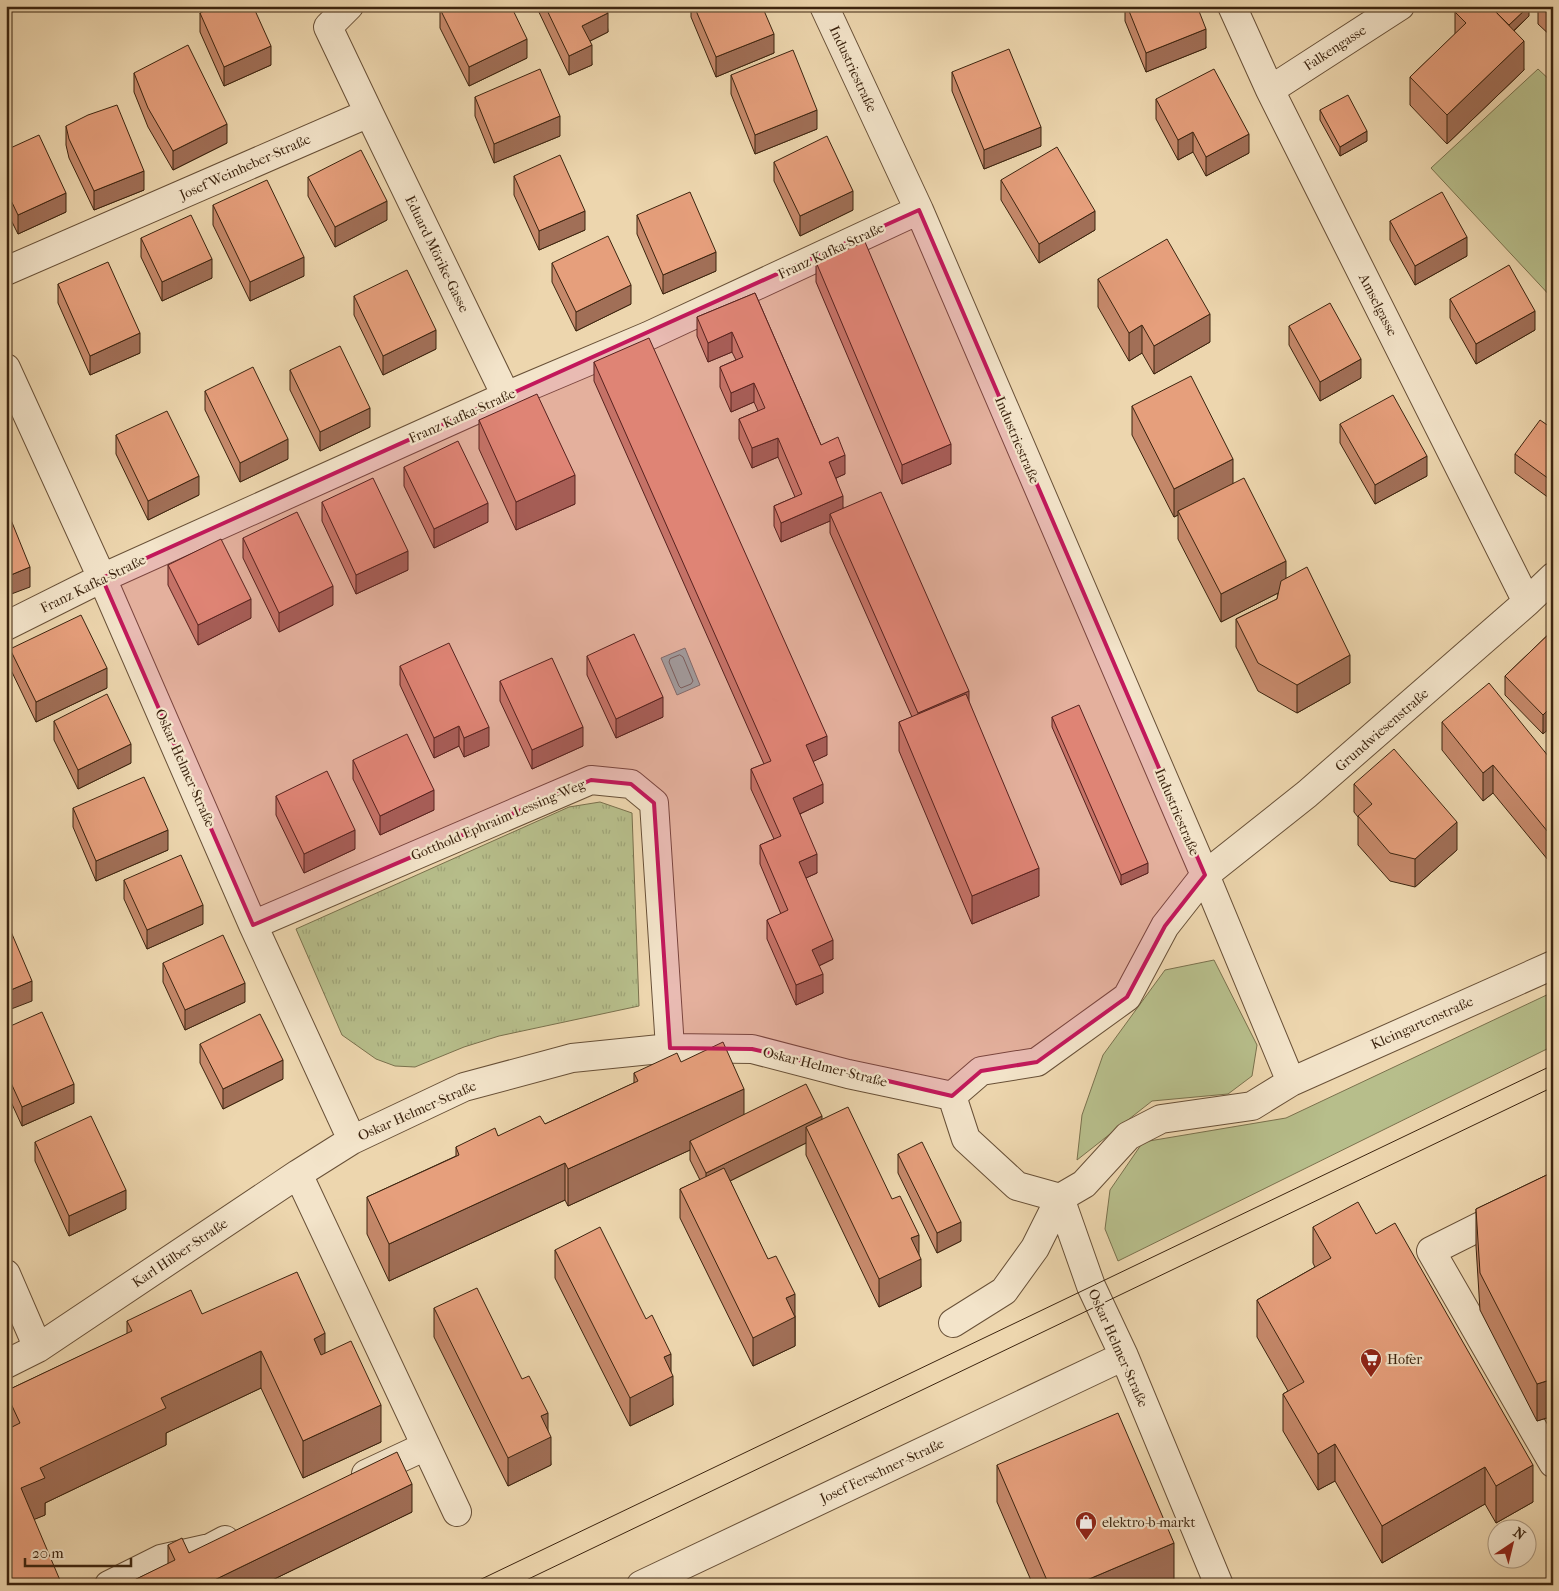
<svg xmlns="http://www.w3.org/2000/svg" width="1559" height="1591" font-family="'IM FELL French Canon',serif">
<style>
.grass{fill:#b7be8b;stroke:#7a714d}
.park{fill:url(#park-tufts);stroke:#7a714d}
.water{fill:#99b9aa;stroke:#747d6c}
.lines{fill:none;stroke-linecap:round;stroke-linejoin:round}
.shore{stroke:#6a6e5c;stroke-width:1}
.minor-casing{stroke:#685037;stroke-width:30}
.minor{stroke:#f3e4ca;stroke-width:28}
.tram{stroke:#3c240f;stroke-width:1}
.wall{fill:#c6896b;stroke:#3c240f}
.shaded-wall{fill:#a16f57;stroke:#3c240f}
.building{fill:#e69f7c;stroke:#3c240f}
.marked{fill:#c2185b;fill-opacity:0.2;stroke:#c2185b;stroke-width:4;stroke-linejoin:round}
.labels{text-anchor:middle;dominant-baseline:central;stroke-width:4.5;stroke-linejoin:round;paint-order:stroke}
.street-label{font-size:14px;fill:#3c240f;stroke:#f3e4ca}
.poi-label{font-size:14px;fill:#3c240f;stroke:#f3e4ca;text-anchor:start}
</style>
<defs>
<pattern id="park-tufts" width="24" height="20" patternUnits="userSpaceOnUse" patternTransform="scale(1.25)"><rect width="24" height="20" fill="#b7be8b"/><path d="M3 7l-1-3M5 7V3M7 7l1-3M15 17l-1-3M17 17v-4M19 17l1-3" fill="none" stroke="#9ea377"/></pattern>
</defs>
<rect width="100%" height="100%" fill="#edd6ae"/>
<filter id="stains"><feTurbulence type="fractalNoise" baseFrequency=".004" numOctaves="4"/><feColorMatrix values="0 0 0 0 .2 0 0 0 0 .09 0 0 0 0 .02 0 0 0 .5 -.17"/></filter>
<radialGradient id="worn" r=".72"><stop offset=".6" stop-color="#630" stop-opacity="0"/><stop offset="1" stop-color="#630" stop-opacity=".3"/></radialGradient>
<!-- grass -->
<path class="grass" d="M1538 69 1553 83V299L1431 168Z
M1214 960 1257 1045 1252 1076 1228 1094 1152 1101 1077 1160 1082 1115 1103 1055 1165 970Z
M1553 992V1046L1118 1261 1105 1229 1110 1190 1143 1142 1286 1118Z"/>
<!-- park -->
<path class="park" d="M600 802 632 813 639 1006 499 1036 464 1047 415 1067 395 1066 376 1059 342 1035 296 929 569 807Z"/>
<!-- water -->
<path class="water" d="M685 648 700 685 677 695 661 658Z"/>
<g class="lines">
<!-- shore -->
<path class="shore" d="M680 655 683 657 693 681 691 684 681 688 679 686 669 662 670 659Z"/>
<!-- minor casing -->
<g class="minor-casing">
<path id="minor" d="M824 6 919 210 1205 875 1291 1082 1252 1106 1161 1119 1128 1136 1084 1184 1060 1198
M1232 6 1270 90 1527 602
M1270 90 1400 6
M369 113 506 396
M6 271 369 113 328 27 349 6
M6 368 102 578 253 925 352 1140 464 1087 572 1058 670 1048 752 1049 848 1074 952 1096
M6 626 102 578 506 396 648 336 919 210
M253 925 591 780 631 784 654 803 670 1048
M1291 1082 1553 965
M952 1096 981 1071 1037 1062 1127 997 1165 926 1205 875 1307 794 1527 602 1553 577
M952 1096 966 1139 1017 1186 1060 1198
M298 1174 457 1512
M1553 1190 1431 1251 1553 1463
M1060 1198 1091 1286 1124 1356 1219 1585
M6 1274 38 1348
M953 1323 1004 1291 1035 1248 1060 1198
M6 1364 38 1348 298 1174 352 1140
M366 1474 426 1446
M109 1585 161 1559 210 1548 225 1540
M641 1585 1124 1356"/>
</g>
<!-- minor -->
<use href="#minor" class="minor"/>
<!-- tram -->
<path class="tram" d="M469 1585 1553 1065
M516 1585 1553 1087"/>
</g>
<!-- wall -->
<path class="wall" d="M536 6H605L608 32 590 41 592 65 569 75Z
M691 6H762L774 53 716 77 691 17Z
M1125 6H1197L1206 48 1146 72 1125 21Z
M1538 6H1553V38L1538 24Z
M440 9 527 58 469 86 440 28Z
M1455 12 1529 16 1514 31 1524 70 1447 144 1410 105V77L1455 34Z
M200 13 271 65 224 86 200 32Z
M952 72 1041 146 984 169 952 91Z
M134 73 227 143 173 170 148 127 134 92Z
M731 75 817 129 755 154 731 94Z
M475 97 560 136 494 163 475 116Z
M1156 99 1249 153 1206 176 1193 152 1178 160 1156 119Z
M1320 110 1367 141 1340 156 1320 120Z
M66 126 144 190 94 210 69 158 66 145Z
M6 150 66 212 18 234 6 210Z
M774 162 853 210 800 236 774 181Z
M514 176 585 230 539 250 514 195Z
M308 177 387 220 335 247 308 196Z
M1001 180 1095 230 1039 263 1001 200Z
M213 205 304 276 250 301 213 225Z
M637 215 716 271 663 294 637 234Z
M1390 221 1467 256 1415 285 1390 240Z
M141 238 212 278 162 301 141 257Z
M816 262 951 464 902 484 816 282Z
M552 263 631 304 576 331 552 282Z
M1098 279 1210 342 1154 374 1142 353 1129 361 1098 307Z
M58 284 140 353 90 375 58 303Z
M755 293 821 445 845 474 836 478 843 508 969 702 1039 896 972 924 899 751V722L912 717 830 533V521L781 542 774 526V506L795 497 778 457 752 468 739 439V419L758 411 754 402 731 412 720 387V367L736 360 732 352 708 362 697 336V317Z
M354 296 436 349 383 375 354 315Z
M1450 299 1535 330 1476 364 1450 318Z
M1289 326 1361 378 1320 401 1289 345Z
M594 362 827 755 813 761 823 803 800 814 817 873 806 878 833 959 819 966 823 993 796 1005 767 939V920L781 914 760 864V845L774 839 751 789V769L764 764 594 381Z
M290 370 370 427 320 451 290 390Z
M205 391 288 459 240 482 205 410Z
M1132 406 1233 483 1286 578 1350 683 1297 713 1258 691 1236 647V619L1277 599 1278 593 1221 622 1178 539V515L1174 517 1132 435Z
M479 420 575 504 516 530 479 449Z
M1340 424 1427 476 1375 504 1340 443Z
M1553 429V501L1515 473V454Z
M116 435 199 495 148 520 116 454Z
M404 467 488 522 434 548 404 486Z
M322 502 408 570 356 594 322 521Z
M243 538 333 605 279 632 243 558Z
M168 565 251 618 198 645 168 585Z
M1553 630 1543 734 1505 695V676Z
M10 649 107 688 36 722 10 668Z
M587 656 663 717 616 738 587 675Z
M400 666 489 746 464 757 459 746 434 758 400 685Z
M500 681 583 746 532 769 500 701Z
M1052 717 1148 873 1121 885 1052 727Z
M54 721 131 763 78 789 54 740Z
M1442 722 1553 762 1548 860 1493 793 1483 801 1442 750Z
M353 760 434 810 380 835 353 779Z
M1354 784 1457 850 1415 887 1390 881 1358 845V817L1354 812Z
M276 796 355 849 304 873 276 815Z
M73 808 168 850 96 881 73 827Z
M124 880 203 924 147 949 124 899Z
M163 963 245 1002 185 1030 163 982Z
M6 1028 74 1103 22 1126 6 1091Z
M200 1044 283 1079 223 1109 200 1063Z
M681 1062 744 1115 822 1120 919 1255 921 1287 879 1307 806 1155V1143L730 1181 795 1316V1346L753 1366 680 1218V1189L700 1180 690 1160V1150L568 1206 565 1200 389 1281 367 1234V1197L456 1156V1147L545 1124 634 1083V1073Z
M35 1142 126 1209 69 1236 35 1161Z
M898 1154 961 1241 937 1253 898 1173Z
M1553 1172V1416L1537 1421 1480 1310 1476 1246V1209Z
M1313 1227 1376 1234 1533 1502 1496 1523 1485 1504 1382 1563 1335 1481 1318 1490 1283 1431V1394L1288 1391 1257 1337V1300L1315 1267 1313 1263Z
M555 1250 671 1372 673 1405 630 1426 555 1278Z
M434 1308 548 1431 551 1465 508 1486 434 1337Z
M202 1314 325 1353 381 1442 303 1478 261 1388 166 1433V1445L45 1503V1515L34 1519 6 1585V1391L127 1334V1321Z
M997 1465 1174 1579 1162 1585H1033L997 1502Z
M412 1512 262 1585H124L168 1564V1545L189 1553Z"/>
<!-- shaded-wall -->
<path class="shaded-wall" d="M1529 6V16L1509 35V25Z
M608 13V32L582 45V26Z
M1206 29V48L1146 72V53Z
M774 34V53L716 77V57Z
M527 39V58L469 86V67Z
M1524 41V70L1447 144V115Z
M592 45V65L569 75V56Z
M271 46V65L224 86V67Z
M817 110V129L755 154V135Z
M560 116V136L494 163V144Z
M227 124V143L173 170V151Z
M1041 127V146L984 169V150Z
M1367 131V141L1340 156V147Z
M1193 132V152L1178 160V140Z
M1249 134V153L1206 176V157Z
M144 171V190L94 210V191Z
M853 191V210L800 236V216Z
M66 193V212L18 234V215Z
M387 201V220L335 247V227Z
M585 211V230L539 250V231Z
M1095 211V230L1039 263V244Z
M1467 237V256L1415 285V266Z
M716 252V271L663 294V275Z
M304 257V276L250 301V282Z
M212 259V278L162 301V282Z
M631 285V304L576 331V312Z
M1535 311V330L1476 364V344Z
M1210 314V342L1154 374V346Z
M1142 325V353L1129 361V333Z
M436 330V349L383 375V356Z
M732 332V352L708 362V343Z
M140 333V353L90 375V356Z
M1361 359V378L1320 401V382Z
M754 383V402L731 412V393Z
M370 408V427L320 451V432Z
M778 438V457L752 468V448Z
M288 439V459L240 482V463Z
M951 444V464L902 484V465Z
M845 455V474L829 481V462Z
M1427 456V476L1375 504V485Z
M1233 459V487L1178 511V515L1174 517V489Z
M575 475V504L516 530V502Z
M199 476V495L148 520V501Z
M843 496V516L830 514V521L781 542V523Z
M488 503V522L434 548V529Z
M408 551V570L356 594V575Z
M1286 561V589L1221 622V594Z
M30 567V587L6 596V577Z
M333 586V605L279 632V613Z
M251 599V618L198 645V625Z
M1350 655V683L1297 713V685Z
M107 668V688L36 722V702Z
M969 691V710L918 732V713Z
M663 697V717L616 738V719Z
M1553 705V725L1543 734V715Z
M459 726V746L434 758V738Z
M489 727V746L464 757V738Z
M583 727V746L532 769V750Z
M827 736V755L806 765V745Z
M131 744V763L78 789V770Z
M1493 765V793L1483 801V773Z
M823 784V803L793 817V798Z
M434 790V810L380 835V816Z
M1457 822V850L1415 887V859Z
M1553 828V856L1548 860V832Z
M168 830V850L96 881V861Z
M355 830V849L304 873V854Z
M817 854V873L799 881V862Z
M1148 863V873L1121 885V875Z
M1039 868V896L972 924V896Z
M203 905V924L147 949V930Z
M833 940V959L812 969V950Z
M823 974V993L796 1005V985Z
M32 981V1001L6 1011V992Z
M245 983V1002L185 1030V1010Z
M283 1060V1079L223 1109V1089Z
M74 1084V1103L22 1126V1107Z
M744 1089V1126L690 1141V1150L568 1206V1169Z
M822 1116V1136L806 1127V1143L706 1193V1173Z
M565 1163V1200L389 1281V1244Z
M126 1190V1209L69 1236V1216Z
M961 1222V1241L937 1253V1233Z
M919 1235V1260L921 1259V1287L879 1307V1279L911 1238Z
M795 1294V1346L753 1366V1338L786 1298Z
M325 1333V1370L314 1339Z
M261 1351V1388L166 1433V1445L45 1503V1515L21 1525V1488L40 1468 161 1398Z
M671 1354V1377L673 1376V1405L630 1426V1398L664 1357Z
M1553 1379V1416L1537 1421V1384Z
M381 1405V1442L303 1478V1441Z
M548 1413V1438L551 1437V1465L508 1486V1458L541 1416Z
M1335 1444V1481L1318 1490V1454Z
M1533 1465V1502L1496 1523V1486Z
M1485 1467V1504L1382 1563V1526Z
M412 1484V1512L262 1585H204Z
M1174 1543V1579L1162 1585H1075Z"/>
<!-- building -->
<path class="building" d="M215 6H253L271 46 224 67 200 13Z
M445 6H511L527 39 469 67 440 9Z
M545 6H605L608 13 582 26 592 45 569 56Z
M694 6H762L774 34 716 57Z
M1127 6H1197L1206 29 1146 53Z
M1461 6H1490L1524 41 1447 115 1410 77 1466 23 1455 12Z
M1490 6H1529L1509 25Z
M1540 6H1553V19Z
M188 45 227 124 173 151 148 108 134 73Z
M1009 49 1041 127 984 150 952 72Z
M793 50 817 110 755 135 731 75Z
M540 69 560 116 494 144 475 97Z
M1214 69 1249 134 1206 157 1193 132 1178 140 1156 99Z
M1348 95 1367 131 1340 147 1320 110Z
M117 105 144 171 94 191 69 139 66 126 88 115Z
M39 135 66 193 18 215 6 190V150Z
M827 136 853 191 800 216 774 162Z
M1057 147 1095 211 1039 244 1001 180Z
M361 150 387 201 335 227 308 177Z
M560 155 585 211 539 231 514 176Z
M267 180 304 257 250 282 213 205Z
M690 192 716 252 663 275 637 215Z
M1442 192 1467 237 1415 266 1390 221Z
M191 215 212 259 162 282 141 238Z
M608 236 631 285 576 312 552 263Z
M1167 239 1210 314 1154 346 1142 325 1129 333 1098 279Z
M865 242 951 444 902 465 816 262Z
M108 262 140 333 90 356 58 284Z
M1509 265 1535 311 1476 344 1450 299Z
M407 270 436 330 383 356 354 296Z
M755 293 821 445 838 437 845 455 829 462 843 496 781 523 774 506 802 494 778 438 752 448 739 419 765 408 754 383 731 393 720 367 743 357 732 332 708 343 697 317Z
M1330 303 1361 359 1320 382 1289 326Z
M649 338 827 736 806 745 823 784 793 798 817 854 799 862 833 940 812 950 823 974 796 985 767 920 788 910 760 845 781 836 751 769 771 761 594 362Z
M340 346 370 408 320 432 290 370Z
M253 367 288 439 240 463 205 391Z
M1191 376 1233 459 1174 489 1132 406Z
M537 394 575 475 516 502 479 420Z
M1393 395 1427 456 1375 485 1340 424Z
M167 411 199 476 148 501 116 435Z
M1540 420 1553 429V482L1515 454Z
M458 441 488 503 434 529 404 467Z
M373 478 408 551 356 575 322 502Z
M1244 478 1286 561 1221 594 1178 511Z
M881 492 969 691 918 713 830 514Z
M297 512 333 586 279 613 243 538Z
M9 515 30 567 6 577V516Z
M221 539 251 599 198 625 168 565Z
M1307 567 1350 655 1297 685 1258 663 1236 619 1277 599 1281 581Z
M81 615 107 668 36 702 10 649Z
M1553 630V705L1543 715 1505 676Z
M634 634 663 697 616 719 587 656Z
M449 643 489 727 464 738 459 726 434 738 400 666Z
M552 658 583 727 532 750 500 681Z
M1489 683 1553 762V828L1548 832 1493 765 1483 773 1442 722Z
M107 694 131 744 78 770 54 721Z
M966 694 1039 868 972 896 899 722Z
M1079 705 1148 863 1121 875 1052 717Z
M407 734 434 790 380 816 353 760Z
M1394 749 1457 822 1415 859 1390 853 1358 816 1372 804 1354 784Z
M327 771 355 830 304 854 276 796Z
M144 777 168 830 96 861 73 808Z
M181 855 203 905 147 930 124 880Z
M6 920 32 981 6 992Z
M223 935 245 983 185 1010 163 963Z
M42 1012 74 1084 22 1107 6 1072V1028Z
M260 1014 283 1060 223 1089 200 1044Z
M723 1042 744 1089 568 1169 565 1163 389 1244 367 1197 459 1155 456 1147 495 1128 498 1136 540 1116 545 1124 638 1081 634 1073 677 1053 681 1062Z
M806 1084 822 1116 706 1173 690 1141Z
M848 1107 892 1199 900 1196 919 1235 911 1238 921 1259 879 1279 806 1127Z
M91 1116 126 1190 69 1216 35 1142Z
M922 1142 961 1222 937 1233 898 1154Z
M724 1168 768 1259 776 1256 795 1294 786 1298 795 1317 753 1338 680 1189Z
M1553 1172V1379L1537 1384 1480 1273 1476 1209Z
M1358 1202 1376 1234 1395 1223 1533 1465 1496 1486 1485 1467 1382 1526 1335 1444 1318 1454 1283 1394 1304 1382 1257 1300 1331 1258 1313 1227Z
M600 1227 646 1319 652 1315 671 1354 664 1357 673 1376 630 1398 555 1250Z
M297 1272 325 1333 314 1339 321 1355 351 1341 381 1405 303 1441 261 1351 161 1398 166 1408 40 1468 45 1478 21 1488 62 1585H6V1430L20 1423 6 1393V1391L132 1331 127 1321 191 1290 202 1314Z
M477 1288 522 1379 529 1376 548 1413 541 1416 551 1437 508 1458 434 1308Z
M1118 1413 1174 1543 1075 1585H1049L997 1465Z
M397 1452 412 1484 204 1585H124L175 1560 168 1545 182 1538 189 1553Z"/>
<!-- marked area -->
<path class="marked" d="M919 210 1205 875 1165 926 1127 997 1037 1062 981 1071 952 1096 752 1049 670 1048 654 803 631 784 591 780 253 925 102 578Z"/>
<!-- icons -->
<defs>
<g id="supermarket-pin" transform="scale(1.125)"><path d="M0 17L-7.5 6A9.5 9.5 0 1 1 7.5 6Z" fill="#8f2418" stroke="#f3e4ca"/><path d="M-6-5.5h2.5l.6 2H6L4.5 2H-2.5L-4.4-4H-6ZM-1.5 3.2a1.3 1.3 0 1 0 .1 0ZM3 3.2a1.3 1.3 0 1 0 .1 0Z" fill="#fff"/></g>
<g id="shop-pin" transform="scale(1.125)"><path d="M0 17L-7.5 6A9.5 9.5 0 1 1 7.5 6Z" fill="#8f2418" stroke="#f3e4ca"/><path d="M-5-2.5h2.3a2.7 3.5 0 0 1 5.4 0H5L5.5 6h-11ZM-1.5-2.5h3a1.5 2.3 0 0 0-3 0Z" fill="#fff"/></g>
</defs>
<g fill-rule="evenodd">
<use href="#supermarket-pin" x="1371" y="1359"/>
<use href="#shop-pin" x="1086" y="1522"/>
</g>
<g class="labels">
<!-- street labels -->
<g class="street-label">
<text transform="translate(1335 48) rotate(-33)">Falkengasse</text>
<text transform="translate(853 69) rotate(65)">Industriestraße</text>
<text transform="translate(245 167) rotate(-24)">Josef Weinheber-Straße</text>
<text transform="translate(831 251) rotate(-25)">Franz Kafka-Straße</text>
<text transform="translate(437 254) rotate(64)">Eduard Mörike-Gasse</text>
<text transform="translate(1378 305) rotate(63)">Amselgasse</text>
<text transform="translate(462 416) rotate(-24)">Franz Kafka-Straße</text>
<text transform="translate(1017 440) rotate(67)">Industriestraße</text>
<text transform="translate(93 584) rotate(-26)">Franz Kafka-Straße</text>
<text transform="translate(1382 730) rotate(-41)">Grundwiesenstraße</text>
<text transform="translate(185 768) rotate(66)">Oskar Helmer-Straße</text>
<text transform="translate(1177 812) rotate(67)">Industriestraße</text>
<text transform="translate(498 820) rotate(-23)">Gotthold Ephraim Lessing-Weg</text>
<text transform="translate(1422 1023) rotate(-24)">Kleingartenstraße</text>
<text transform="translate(825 1067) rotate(14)">Oskar Helmer-Straße</text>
<text transform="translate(417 1111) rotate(-24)">Oskar Helmer-Straße</text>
<text transform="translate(180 1253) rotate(-34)">Karl Hilber-Straße</text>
<text transform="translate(1118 1348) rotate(66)">Oskar Helmer-Straße</text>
<text transform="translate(882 1471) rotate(-25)">Josef Ferschner-Straße</text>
</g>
<!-- poi labels -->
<g class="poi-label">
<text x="1387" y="1359">Hofer</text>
<text x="1102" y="1522">elektro-b-markt</text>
</g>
</g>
<!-- margin -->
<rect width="1559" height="1591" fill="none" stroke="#edd6ae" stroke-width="25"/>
<rect x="8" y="8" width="1544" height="1576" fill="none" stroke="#3c240f" stroke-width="2.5"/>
<rect x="12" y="12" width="1534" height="1566" fill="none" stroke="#3c240f"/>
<!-- north arrow -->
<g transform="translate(1512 1544) rotate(35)"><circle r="24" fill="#f3e4ca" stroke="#aa977f"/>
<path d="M0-4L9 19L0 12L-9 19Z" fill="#8f2418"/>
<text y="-8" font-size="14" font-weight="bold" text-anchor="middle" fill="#3c240f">N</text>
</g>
<!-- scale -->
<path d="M25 1558v8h106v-8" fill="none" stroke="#3c240f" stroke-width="2.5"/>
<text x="32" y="1558" font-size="15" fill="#3c240f" stroke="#f3e4ca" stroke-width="4" paint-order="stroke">20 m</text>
<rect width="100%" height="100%" filter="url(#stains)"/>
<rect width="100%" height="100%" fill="url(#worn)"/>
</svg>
